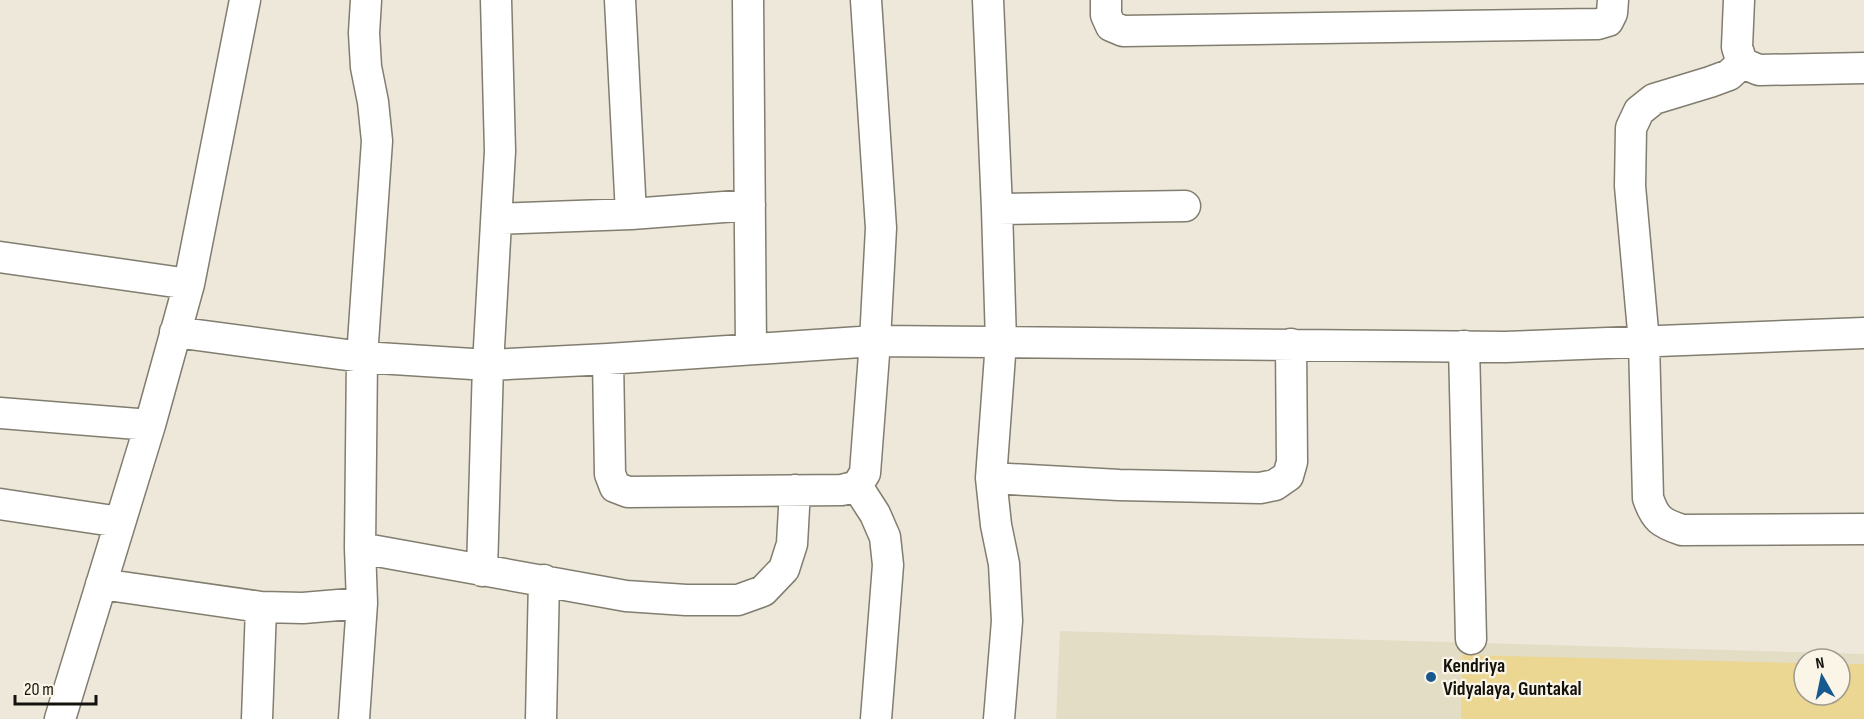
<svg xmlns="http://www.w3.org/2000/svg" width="1864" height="719" font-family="'Sofia Sans Condensed',sans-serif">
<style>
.built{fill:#e4ddc6;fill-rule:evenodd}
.green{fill:#ebd692}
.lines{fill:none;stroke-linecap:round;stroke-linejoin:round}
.minor-casing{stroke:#817d6f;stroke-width:33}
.minor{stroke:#fff;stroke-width:30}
.poi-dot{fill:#17588e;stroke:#faf5e6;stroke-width:2}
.labels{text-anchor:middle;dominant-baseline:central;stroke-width:4.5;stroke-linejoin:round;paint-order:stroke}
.poi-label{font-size:20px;font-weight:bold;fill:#14120d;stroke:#faf5e6;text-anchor:start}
</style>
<rect width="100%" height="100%" fill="#ede8d9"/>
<!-- built -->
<path class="built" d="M1060 631 1864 654V719H1056ZM1804 659H1840V695H1804Z"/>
<!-- green -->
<path class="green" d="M1462 655 1804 663V695H1840V664H1864V719H1461Z"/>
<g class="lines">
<!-- minor casing -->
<g class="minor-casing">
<path id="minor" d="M620 0 631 214
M748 0 751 349
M988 0 997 209 1001 342 991 478 996 525 1004 564 1007 621 999 719
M1106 0V15L1111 26 1123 31 1598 24 1608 21 1612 13 1613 0
M1739 0 1737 47 1742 63 1759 70 1864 68
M1742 63 1729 75 1710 82 1654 99 1639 111 1631 128 1630 186 1644 342 1648 498C1655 519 1661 523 1682 530L1864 529
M997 209 1185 206
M497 219 631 214 750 205
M0 257 189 284
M175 332 362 357 488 365 608 359 875 341 1505 347 1864 333
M1464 346 1471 639
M608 359 610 474 615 487 628 492 842 490 857 486 865 473 875 341 881 228 866 0
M0 413 150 425
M991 478 1119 485 1260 488 1275 485 1288 476 1292 462 1291 344
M857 486 875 514 885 537 888 565 876 719
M0 504 120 522
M360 548 626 596 686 600H738L763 591 784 569 792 544 795 490
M482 571 488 365 500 151 496 0
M101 584 261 607 303 608 362 603
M60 719 150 425 189 284 245 0
M257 719 261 607
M354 719 362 603 360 548 362 357 377 141 373 102 366 67 364 33 366 0
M541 719 544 580"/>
</g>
<!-- minor -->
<use href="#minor" class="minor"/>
</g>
<!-- markers -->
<circle class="poi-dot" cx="1431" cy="677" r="6"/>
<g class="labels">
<!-- poi labels -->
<g class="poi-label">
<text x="1443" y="666">Kendriya<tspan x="1443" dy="23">Vidyalaya, Guntakal</tspan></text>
</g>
</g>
<!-- north arrow -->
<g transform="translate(1822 677) rotate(351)"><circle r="28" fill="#faf5e6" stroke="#9e9a8f" stroke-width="1.5"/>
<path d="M0-4.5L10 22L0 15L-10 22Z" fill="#17588e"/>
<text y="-9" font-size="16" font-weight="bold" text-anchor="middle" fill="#14120d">N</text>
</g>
<!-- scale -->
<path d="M15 695v9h81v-9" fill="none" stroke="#14120d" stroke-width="3"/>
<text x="24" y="695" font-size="18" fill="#14120d" stroke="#faf5e6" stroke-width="4.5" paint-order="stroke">20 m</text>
</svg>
